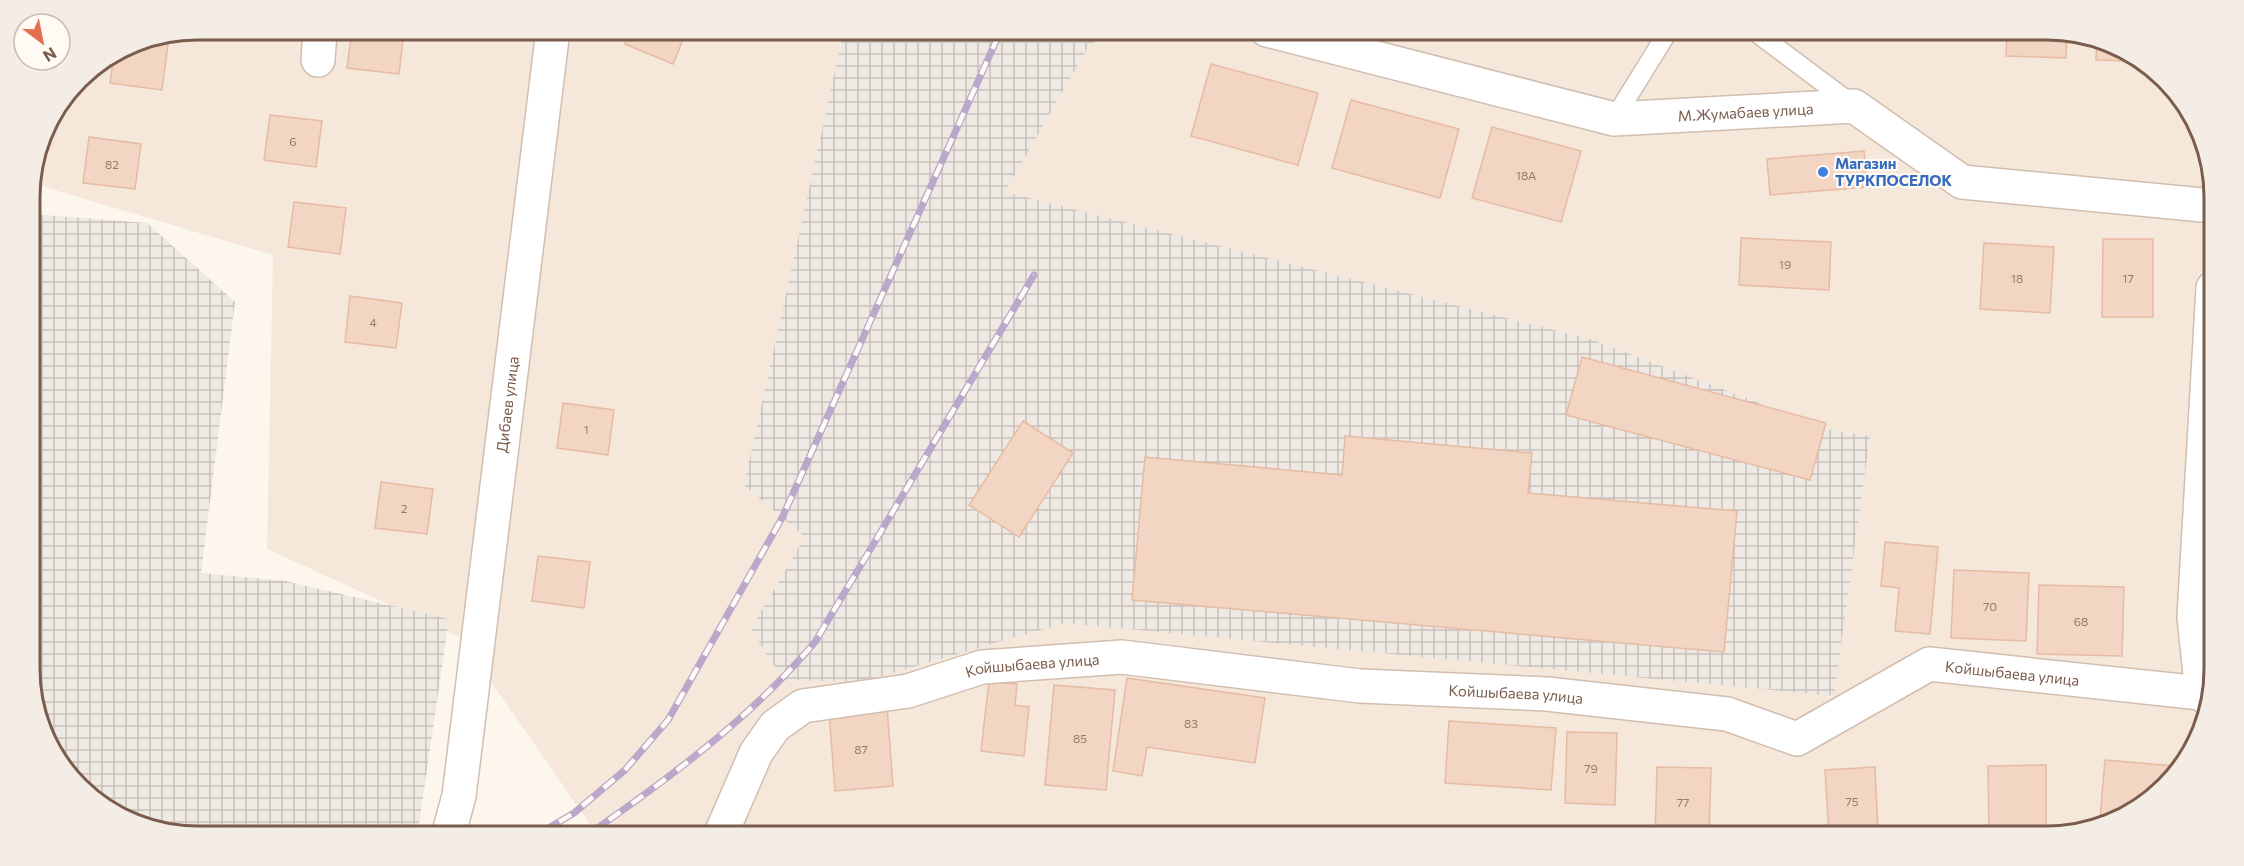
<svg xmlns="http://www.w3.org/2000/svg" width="2244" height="866" font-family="Commissioner,sans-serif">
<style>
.residential{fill:#f5e8da}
.industrial{fill:url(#industrial-grid)}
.building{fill:#f3d5c3;stroke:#e6bba3;stroke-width:1.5}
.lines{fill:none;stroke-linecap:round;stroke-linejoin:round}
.service-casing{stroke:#d1beb0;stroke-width:21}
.minor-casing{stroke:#d1beb0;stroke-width:36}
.service{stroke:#fff;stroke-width:18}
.minor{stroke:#fff;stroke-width:33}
.rail-casing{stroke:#b9a8c9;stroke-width:7}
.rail{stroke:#fffaf3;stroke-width:4.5;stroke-dasharray:14;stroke-linecap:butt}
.shop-dot{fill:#3f7fe0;stroke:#fffaf3;stroke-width:2}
.labels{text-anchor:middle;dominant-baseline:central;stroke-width:4.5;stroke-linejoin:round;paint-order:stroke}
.number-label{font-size:12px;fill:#987a6a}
.street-label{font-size:15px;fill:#7a5c4d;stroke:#fffaf3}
.shop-label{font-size:15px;font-weight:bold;fill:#366cbe;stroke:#fffaf3;text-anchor:start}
.rim{fill:none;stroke:#7a5c4d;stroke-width:3}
</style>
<defs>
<pattern id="industrial-grid" width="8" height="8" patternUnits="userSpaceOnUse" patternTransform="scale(1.5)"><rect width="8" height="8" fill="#efe9e4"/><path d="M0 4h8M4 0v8" fill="none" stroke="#c7c0bb"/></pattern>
</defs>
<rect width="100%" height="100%" fill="#fdf6ec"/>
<!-- residential -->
<path class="residential" d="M198 30H2046L2101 39 2179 95 2213 175 2214 668 2205 723 2148 802 2057 836H598L460 637 267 549 273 255 31 183 47 124 87 72 134 43Z"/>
<!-- industrial -->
<path class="industrial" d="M844 30H1112L1088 47 1005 192 1590 339 1834 431 1870 436 1834 696 1065 623 861 682 783 680 751 629 805 537 744 485Z
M31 214 147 223 235 302 201 573 285 581 449 619 419 824 303 836H197L143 827 71 779 33 701Z"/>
<!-- building -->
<path class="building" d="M352 30H404L399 74 347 68Z
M630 30H687L673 64 625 44Z
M2007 30H2046L2067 33 2066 58 2006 56Z
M2097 38 2101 39 2132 61 2096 60Z
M142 41 168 44 162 90 110 83 114 55 134 43Z
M1211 64 1318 93 1298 165 1191 136Z
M1351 100 1459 129 1440 198 1332 168Z
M270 115 322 121 316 167 264 160Z
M1492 127 1581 151 1561 222 1472 198Z
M89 137 141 144 135 189 83 183Z
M1864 151 1867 187 1770 195 1767 159Z
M294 202 346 208 340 254 288 247Z
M1741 238 1831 242 1829 290 1739 285Z
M2103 239H2153V317H2102Z
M1984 243 2054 247 2050 313 1980 309Z
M350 296 402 303 396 348 345 342Z
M1582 357 1826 423 1810 480 1566 415Z
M563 403 614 410 608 455 557 448Z
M1023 421 1073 453 1019 537 969 505Z
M1345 436 1532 453 1528 493 1737 511 1724 652 1132 600 1145 457 1342 475Z
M381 482 433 489 427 534 375 528Z
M1885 542 1938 547 1930 634 1895 631 1899 588 1881 586Z
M538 556 590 562 584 608 532 601Z
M1954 570 2029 573 2026 641 1951 638Z
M2039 585 2124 587 2122 656 2037 654Z
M1127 678 1265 698 1255 763 1147 747 1142 776 1113 771Z
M989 681 1017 684 1015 705 1029 707 1024 756 981 751Z
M1054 685 1115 690 1106 790 1045 785Z
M887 706 893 786 835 791 829 711Z
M1449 721 1556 728 1551 790 1445 783Z
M1567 732 1617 733 1615 805 1565 803Z
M2105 760 2174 766 2148 802 2100 819Z
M2046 765V836H1989L1988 766Z
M1657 767 1711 768 1709 836H1655Z
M1875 767 1878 831 1829 834 1825 770Z"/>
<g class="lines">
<!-- service casing -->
<g class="service-casing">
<path id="service" d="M1753 30 1853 105
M1614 119 1669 30"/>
</g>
<!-- minor casing -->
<g class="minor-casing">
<g id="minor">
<path id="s1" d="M1267 30 1614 119 1854 106 1962 182 2213 206"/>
<path d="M318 60 320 30"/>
<path d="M2209 700 2202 693 2194 617 2213 288"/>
<path id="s2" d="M448 836 459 796 553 30"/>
<path id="s3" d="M720 836 756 753 775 726 803 706 908 691 982 667 1122 657 1360 686 1547 694 1727 714 1797 739 1929 664 2210 694"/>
</g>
</g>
<!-- service -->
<use href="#service" class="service"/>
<!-- minor -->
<use href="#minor" class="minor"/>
<!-- rail casing -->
<g class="rail-casing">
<path id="rail" d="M535 836 574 813 625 770 668 720 782 518 1001 30
M586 836C668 779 750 719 815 642L1034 275"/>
</g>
<!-- rail -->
<use href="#rail" class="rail"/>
</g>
<!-- markers -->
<circle class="shop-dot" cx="1823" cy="172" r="6"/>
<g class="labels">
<!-- number labels -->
<g class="number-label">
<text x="293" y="141">6</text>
<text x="112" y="164">82</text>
<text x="1526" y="175">18А</text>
<text x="1785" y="264">19</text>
<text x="2017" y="278">18</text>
<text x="2128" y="278">17</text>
<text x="373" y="322">4</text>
<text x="586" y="429">1</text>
<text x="404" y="508">2</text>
<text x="1990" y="606">70</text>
<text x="2081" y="621">68</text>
<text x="1191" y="723">83</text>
<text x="1080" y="738">85</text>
<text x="861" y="749">87</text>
<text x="1591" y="768">79</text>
<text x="1852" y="801">75</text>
<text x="1683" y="802">77</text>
</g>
<!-- street labels -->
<g class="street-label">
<text stroke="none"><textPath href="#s1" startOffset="490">М.Жумабаев улица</textPath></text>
<text stroke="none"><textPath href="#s2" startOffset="436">Дибаев улица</textPath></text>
<text stroke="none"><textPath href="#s3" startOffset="392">Койшыбаева улица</textPath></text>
<text stroke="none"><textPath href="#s3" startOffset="1400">Койшыбаева улица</textPath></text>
<text stroke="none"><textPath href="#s3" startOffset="878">Койшыбаева улица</textPath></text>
</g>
<!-- shop labels -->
<g class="shop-label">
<text x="1835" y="163">Магазин<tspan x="1835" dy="17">ТУРКПОСЕЛОК</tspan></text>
</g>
</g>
<!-- crop -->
<path d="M0 0H2244V866H0ZM197 40H2047A157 157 0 0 1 2204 197V669A157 157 0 0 1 2047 826H197A157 157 0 0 1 40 669V197A157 157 0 0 1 197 40Z" fill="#f4ede6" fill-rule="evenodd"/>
<path class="rim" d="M197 40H2047A157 157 0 0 1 2204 197V669A157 157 0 0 1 2047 826H197A157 157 0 0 1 40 669V197A157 157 0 0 1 197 40Z"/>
<!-- north arrow -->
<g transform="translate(42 42) rotate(148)"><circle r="28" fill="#fffaf3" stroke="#cabbb1" stroke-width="1.5"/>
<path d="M0-4.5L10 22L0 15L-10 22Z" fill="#e76f51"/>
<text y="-9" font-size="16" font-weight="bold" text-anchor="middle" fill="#7a5c4d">N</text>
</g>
</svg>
